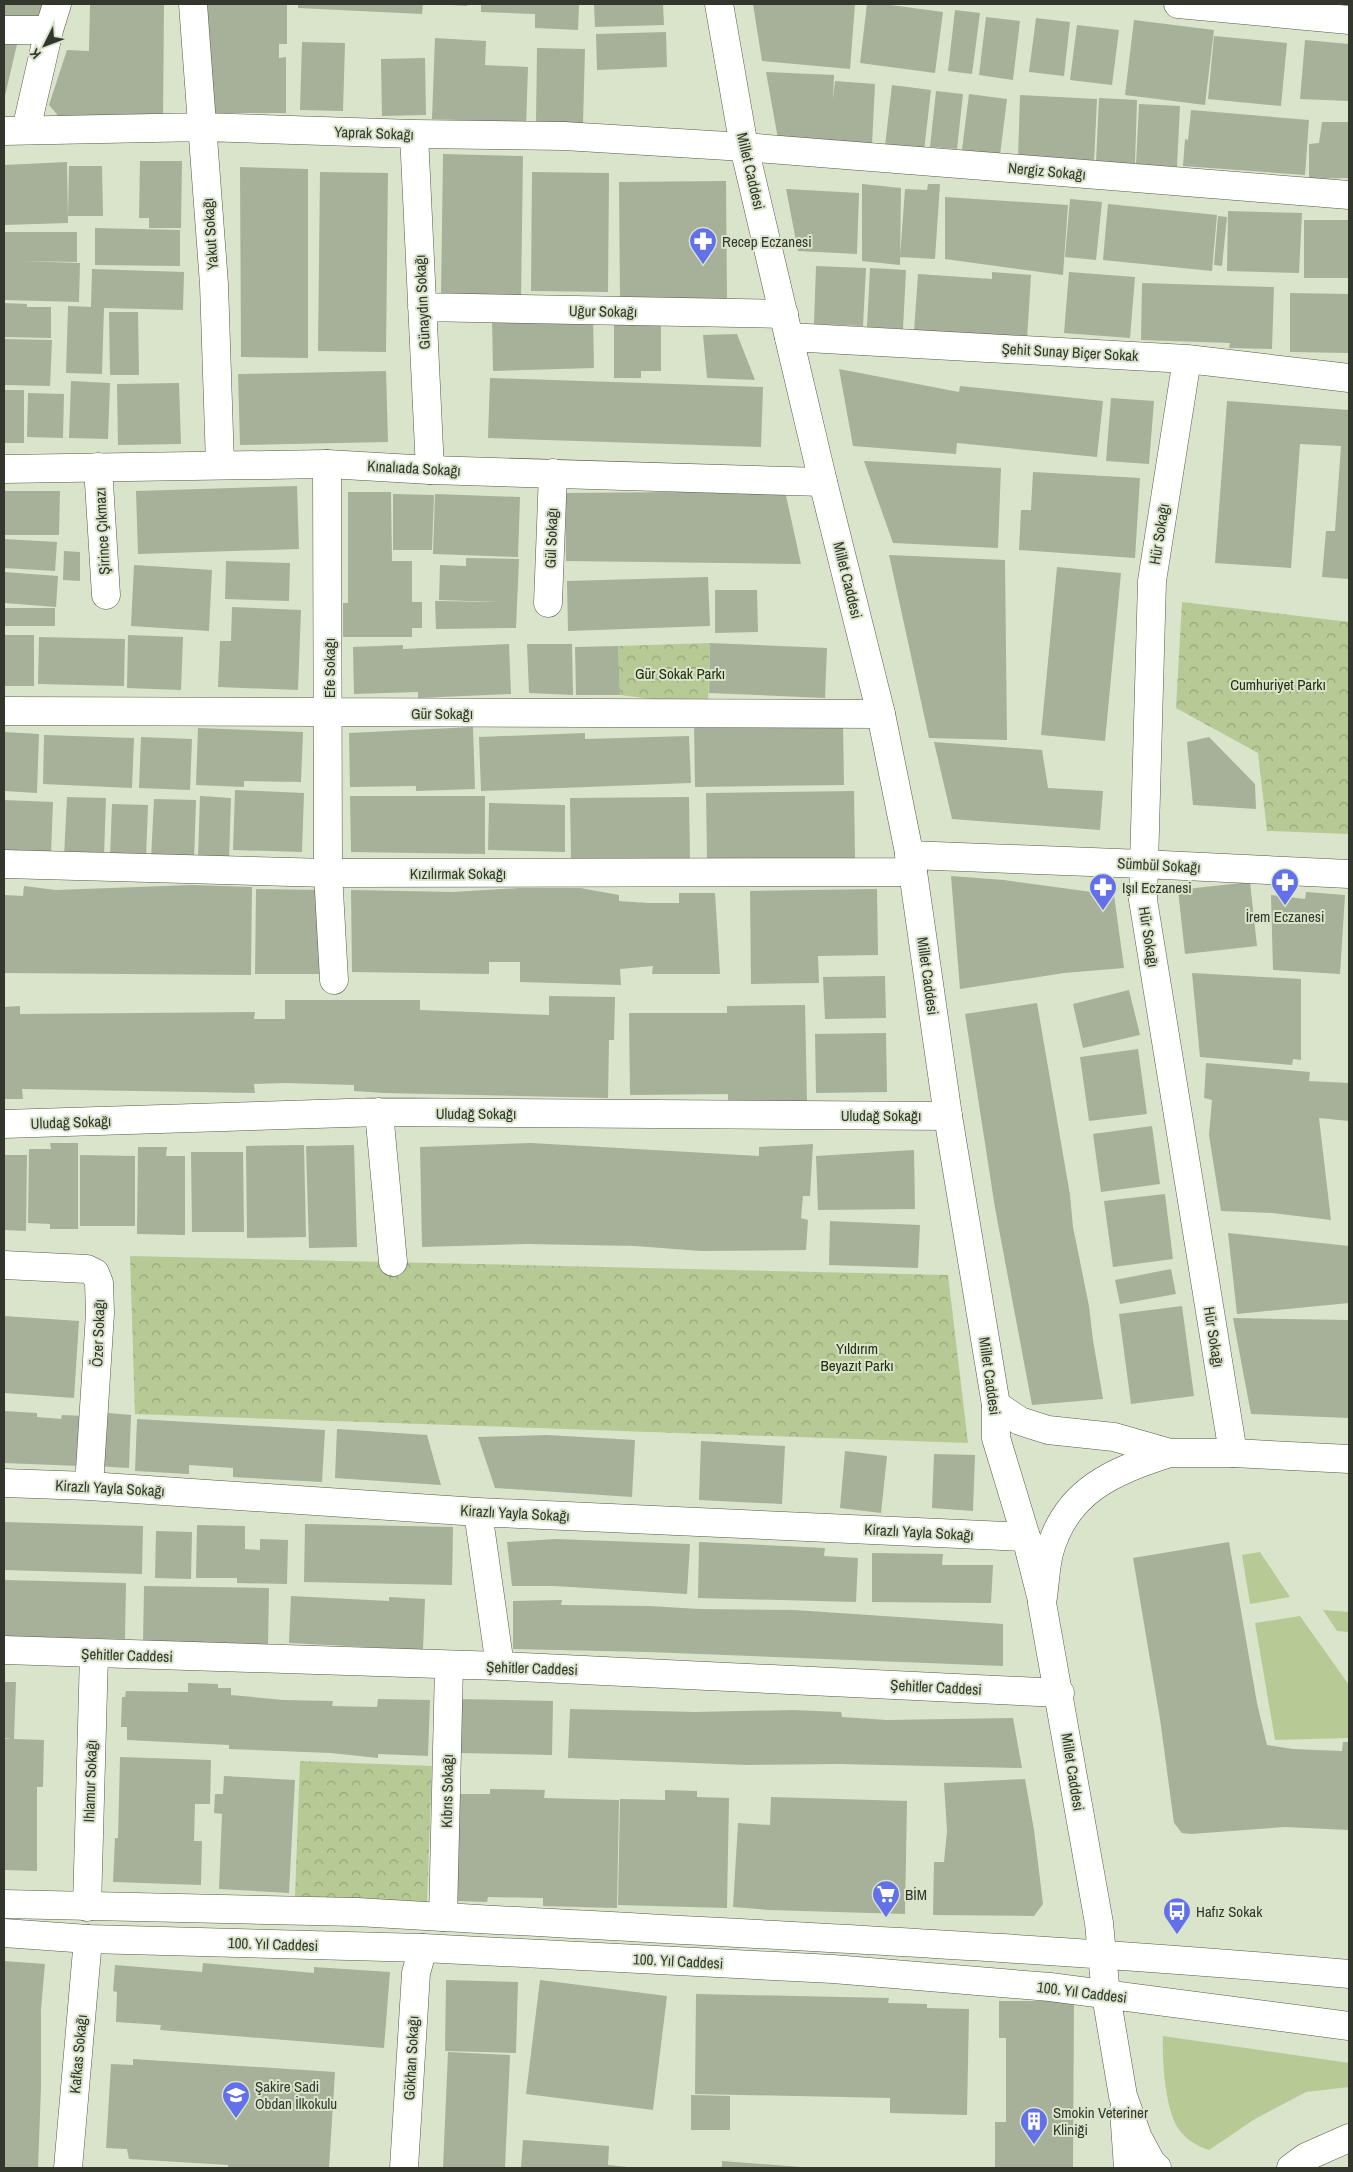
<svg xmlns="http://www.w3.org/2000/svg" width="1353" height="2172" font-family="'Archivo Narrow',sans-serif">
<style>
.green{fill:#b7ca96}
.forest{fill:url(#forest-crowns)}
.building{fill:#a7b098}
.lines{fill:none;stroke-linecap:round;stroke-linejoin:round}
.minor-casing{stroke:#535b46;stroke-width:29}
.tertiary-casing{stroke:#535b46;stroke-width:29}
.secondary-casing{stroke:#535b46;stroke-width:29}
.primary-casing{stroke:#535b46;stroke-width:29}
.minor{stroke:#fff;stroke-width:28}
.tertiary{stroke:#fff;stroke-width:28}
.secondary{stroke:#fff;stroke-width:28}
.primary{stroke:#fff;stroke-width:28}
.labels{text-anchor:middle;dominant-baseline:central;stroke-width:4;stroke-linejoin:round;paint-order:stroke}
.street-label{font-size:15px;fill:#32362c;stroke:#dae4cb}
.poi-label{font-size:15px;fill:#32362c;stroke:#dae4cb;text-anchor:start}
.park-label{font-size:15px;fill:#242e0e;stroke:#dae4cb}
</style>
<defs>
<pattern id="forest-crowns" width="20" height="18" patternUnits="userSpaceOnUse" patternTransform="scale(1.25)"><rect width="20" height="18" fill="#b7ca96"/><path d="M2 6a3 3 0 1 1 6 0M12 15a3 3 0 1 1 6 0" fill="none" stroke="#95a57b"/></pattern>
</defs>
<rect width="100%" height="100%" fill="#dae4cb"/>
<!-- green -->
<path class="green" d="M1260 1552 1290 1597 1250 1604 1242 1555Z
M1323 1610 1349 1612V1632L1337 1631Z
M1300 1616 1349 1685V1738L1275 1740 1255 1623Z
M1163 2036 1349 2063V2087L1306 2092 1255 2119 1209 2150C1197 2146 1188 2141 1180 2131 1165 2112 1162 2061 1163 2036Z"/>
<!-- forest -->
<path class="forest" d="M1182 602 1349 622V834L1267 831 1258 753 1176 708Z
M710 643 708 706 620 695 618 646Z
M130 1256 948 1275 968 1443 135 1414Z
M300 1761 432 1766 427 1902 295 1896Z"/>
<!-- building -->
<path class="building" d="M4 4H45L40 20 4 22Z
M90 4H164L163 122 60 118 49 105 67 50 89 51Z
M206 4H287V44H279V58L286 57V113H215Z
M298 4H423L422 14 298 8Z
M451 4H467V6L451 5Z
M481 4H579L578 30 535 28V14L481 12Z
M594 4H663L664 25 595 27Z
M753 4H855L850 69 762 61Z
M867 4H883L943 12 935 73 860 63Z
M955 10 980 13 972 74 948 71Z
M986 17 1020 21 1013 80 979 75Z
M1036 18 1070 22 1064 76 1029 72Z
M1134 20 1214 30 1205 105 1125 95Z
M1077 25 1119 30 1112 85 1070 80Z
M666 32 667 67 597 70 596 34Z
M1214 36 1287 43 1281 106 1208 99Z
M435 38 486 41 485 65 528 67 526 128 483 126V121L432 119Z
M4 40H18L4 100Z
M1305 40 1349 44V101L1300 99Z
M302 42 345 43 343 111 300 110Z
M537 48 585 49 583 124 536 123Z
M425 58 426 115 382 116 381 59Z
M766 72 834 75 833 100 835 81 875 84 872 145 778 139Z
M892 85 931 90 924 151 885 146Z
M936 91 963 94 957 149 930 147Z
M969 94 1007 99 1000 155 962 150Z
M1020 95 1097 99 1094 163 1018 159Z
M1099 98 1137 100 1135 164 1096 162Z
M1139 104 1180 106 1177 167 1136 164Z
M1191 110 1309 120 1305 175 1183 166 1185 139 1188 140Z
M1322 122H1349V178L1309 179V144L1319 143Z
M443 154 523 156 521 300 441 298Z
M140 161H182L181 228H149V218H139Z
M67 162 68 223 4 225V165Z
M69 166H102L103 216H68Z
M240 167 308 169V358L241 357Z
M320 172 388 173 386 352 318 351Z
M532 172 609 173 608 292 531 291Z
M726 181 727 302H620L619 182Z
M862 184 901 188 900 265 862 261Z
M928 184H940L935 259 900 257 905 189 927 190Z
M786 189 859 193 857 254 798 251Z
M945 197 1068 205 1063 275 945 259Z
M1070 199 1102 202 1096 260 1065 257Z
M1108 204 1217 215 1212 271 1103 260Z
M1228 211 1302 213 1299 273 1227 271Z
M1218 216 1227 217 1222 266 1214 265Z
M1304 220H1349V278H1304Z
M95 228 180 230V266L95 265Z
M4 232H77V262L20 261 80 263 79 302 4 300Z
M816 266 866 268 863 326 814 324Z
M870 268 906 270 903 329 867 327Z
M92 269 184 272 183 310 104 308 102 374 66 373 68 306 91 307Z
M992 272 1031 275 1027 339 914 332 918 274 992 279Z
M1069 272 1135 277 1130 338 1064 333Z
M1142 283 1274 287 1272 349 1229 348 1230 343 1141 340Z
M1290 293 1349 294V353L1290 352Z
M4 303 27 304V307H51V338L4 337Z
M109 312H138L139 375H110Z
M593 314 594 368 493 371 492 317Z
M614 319 661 320V371H641V378H614Z
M737 334 755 380 707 378 703 335Z
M4 339 52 340 50 386 4 385Z
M839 369 959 392 960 386 1103 401 1097 457 957 443 956 454 853 446Z
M386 371 388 442 240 445 238 374Z
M490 378 763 387 761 447 488 438Z
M71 381 110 383 108 439 69 438Z
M179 383 181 444 118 445 117 384Z
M4 390H24V443H4Z
M28 393 64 394 63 438 27 437Z
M1111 398 1154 401 1149 464 1106 461Z
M1227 401 1349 410V579L1322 577 1326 531H1335L1341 446 1300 444 1291 568 1215 563Z
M864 461 1001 468 998 548 893 543Z
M1033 472 1140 478 1135 558 1019 550 1021 510H1031Z
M297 486 299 549 138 554 136 491Z
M4 491H60L59 535H4Z
M785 491 801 564 566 561 565 493Z
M348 492H391L392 561H412V602H422V628H412V637H343V603H348Z
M393 494 434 495 432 550H393Z
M435 494 520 497 518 557 433 554Z
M4 539 57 542 55 571 4 568Z
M64 551 80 552V581L63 580Z
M889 555 1005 560 1007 740 929 738Z
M466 558 519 559 516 628 436 629 435 601 500 602 439 600 440 565 466 566Z
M226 561 290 563 289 601 225 599Z
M134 565 212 570 209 631 131 626Z
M1057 567 1121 573 1105 741 1041 735Z
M4 572 58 576 56 607 4 603Z
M708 577 710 626 568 631 567 581Z
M715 590H757L758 632 715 633Z
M232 607 301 610 298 690 218 687 220 641H231Z
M4 608H55V626H4Z
M4 635H34V686H4Z
M128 635 183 637 181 690 127 688Z
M39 637 125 639 124 686 38 684Z
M710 643 827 648 825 698 709 693Z
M509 644 511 694 418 698V692L354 694 353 647 403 645V649Z
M527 644H572L573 695 529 693Z
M618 646 620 695H576L575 647Z
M843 723 844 785 695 787 694 725Z
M473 727 475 789 416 791V786L350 787 349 733Z
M198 728 303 732 301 782 244 781V787L196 785Z
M4 732 39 734 37 793 4 791Z
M585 733V739L689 736 691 783 481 791 479 737Z
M44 735 134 738 132 788 43 784Z
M141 737 192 739 190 790 139 788Z
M1209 737 1255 784 1256 809 1193 805 1187 742Z
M934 742 1042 750 1048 788 1103 791 1100 830 952 819Z
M235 790 304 793 302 852 233 850Z
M854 791 855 858 707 860 706 793Z
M200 796 231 798 229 860 198 858Z
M350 796H485V854L351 852Z
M67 797 106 798 104 857 64 856Z
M689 797 690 858 571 860 570 798Z
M154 799 196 800 194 861 151 859Z
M4 800 53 802 51 854 4 852Z
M489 803 565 805V852L488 850Z
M112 804 148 805 146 859 110 858Z
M951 876 1004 880 1114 895 1124 968 1064 973 960 989Z
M1250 882 1257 946 1185 954 1178 890Z
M192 885 252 887 251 975 4 973V895L23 896 24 886 56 890Z
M520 888H580L619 895V901L648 903H679V893H715L720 974H652L653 966 620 969 621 985 520 982V962H489V974L352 972 351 890 453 892Z
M256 889 321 890V974H255Z
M877 889 878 955 818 956 819 983 751 984 750 891Z
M1306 892 1345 895 1340 974 1273 970 1271 895 1305 899Z
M1192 973 1301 979V1060L1293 1059 1292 1065 1200 1057Z
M885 976 886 1018 825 1019 823 977Z
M1129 990 1140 1035 1083 1048 1073 1004Z
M549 996 615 997 614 1040H609L608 1098 384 1093 354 1091V1085L285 1083 254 1084 255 1093 22 1089 23 1099H4V1007L20 1006V1014L255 1012 254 1019H285V1000H420V1010L549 1015Z
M1037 1003 1070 1195 1073 1227 1089 1306 1093 1340 1103 1399 1032 1405 995 1208 965 1014Z
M805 1005 807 1102 728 1103V1094L630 1095 629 1013H727V1006Z
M886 1033 887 1092 816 1093 815 1034Z
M1138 1049 1147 1114 1089 1121 1080 1057Z
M1206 1063 1310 1072 1309 1081 1349 1083V1121L1319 1118 1331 1220 1272 1213 1221 1211 1209 1135 1212 1100 1204 1098Z
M1152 1126 1160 1184 1101 1192 1093 1134Z
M50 1143H78V1229H50V1224L28 1223 29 1149H51Z
M531 1143 759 1156V1147L813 1144 810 1196H803L801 1218 808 1220 806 1250 701 1251 635 1246 528 1244 422 1247 420 1147Z
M304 1145 306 1237 247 1238 246 1146Z
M354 1145 357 1247 309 1248 306 1146Z
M138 1147H167L166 1156H185V1235L137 1234Z
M914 1150 915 1209 818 1210 816 1156Z
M191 1152H243L244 1232H192Z
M4 1155H27L26 1231 4 1230Z
M80 1155 135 1156V1226H80Z
M1165 1194 1173 1259 1113 1267 1104 1201Z
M830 1221 920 1225 918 1268 829 1265Z
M1228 1233 1349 1246V1303L1237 1314Z
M1171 1269 1176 1294 1120 1304 1115 1280Z
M1182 1306 1194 1396 1131 1404 1119 1314Z
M4 1316 79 1321 74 1398 4 1393Z
M1233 1318 1349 1320V1418L1251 1414Z
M4 1411 37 1413V1417L61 1419 62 1415 84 1416 80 1466 4 1463Z
M98 1412 131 1415 129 1468 95 1466Z
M137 1419 325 1430 322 1482 233 1477V1468L189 1465V1474L135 1471Z
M337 1429 427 1435 441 1485 335 1478Z
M547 1435 635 1440 632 1497 495 1488 478 1437Z
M701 1441 785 1446 782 1504 699 1500Z
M845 1451 887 1456 881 1513 840 1508Z
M934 1454 975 1455 973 1511 932 1508Z
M4 1522 143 1526 142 1574 4 1570Z
M305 1524 453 1527 452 1585 304 1582Z
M197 1525 245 1526V1549L260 1550V1539L288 1540 287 1584 237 1583V1578H196Z
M156 1531 192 1532 191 1579 155 1578Z
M556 1539 690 1544 687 1594 554 1586H512L507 1542Z
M699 1542 825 1548 824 1556 858 1558 856 1602 698 1598Z
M1229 1542 1257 1703 1267 1745 1293 1749 1342 1751 1343 1742H1349V1830L1285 1827 1191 1834 1182 1833 1174 1823 1160 1719 1133 1558Z
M872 1553 943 1554 942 1565H993L991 1603 872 1602Z
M4 1580 126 1583 125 1639 4 1637Z
M144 1586 269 1588 268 1647 143 1645Z
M291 1596 389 1601V1597L425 1599 423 1650 289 1643Z
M562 1600 561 1605 649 1606 699 1609 794 1610 1003 1624V1666L648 1652 513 1649V1601Z
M4 1682H16L14 1739 44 1740 43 1787H37V1871L4 1870V1739H11L4 1738Z
M188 1683 218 1684V1688H231V1695L284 1700 333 1701 332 1706 377 1707 378 1699 430 1700 428 1756 378 1754V1758L331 1753 229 1749V1745L127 1740V1727H121L122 1697H125L126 1691 188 1692Z
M457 1699 553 1701 552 1755 458 1753Z
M570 1709 695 1712 793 1710 841 1712 842 1717 887 1720 1013 1718 1022 1768 839 1764 747 1765 568 1758Z
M120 1757 211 1760 210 1804H195L194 1841H202L201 1885 113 1882 115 1838H118Z
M224 1776 295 1780 289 1893 219 1889 222 1814 214 1813 215 1794H223Z
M1025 1779 1034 1830 1043 1904 1034 1916 933 1915 934 1862H944L947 1831 944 1783Z
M490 1789 545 1790 544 1798 619 1800 617 1908 543 1906V1898L488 1897 487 1902 457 1901 459 1794H490Z
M665 1790 697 1791V1797L729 1798 727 1908 618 1905 620 1799 665 1800Z
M771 1797 907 1801 905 1914 769 1910 733 1907 738 1823 770 1825Z
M4 1961 45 1964 41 2009V2087L38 2168H4Z
M203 1963 314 1973V1967L390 1972 384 2048 160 2030 161 2025 116 2022 117 1992 113 1991 115 1965 202 1972Z
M446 1980 518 1982 516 2053 445 2051Z
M540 1980 667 1996 653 2110 526 2094Z
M696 1994 889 1998 888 2003 927 2004V2008L969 2009 967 2115 890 2113V2098L695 2094Z
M999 2001H1074L1073 2168H995V2122H1006V2038H999Z
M448 2052 510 2055 505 2168H443Z
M133 2059 335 2072 329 2168H228V2165L129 2159 127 2149 106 2148 111 2064 133 2065Z
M691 2095 730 2096V2130H691Z
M523 2140 609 2146 608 2165 638 2168H521Z
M722 2161 801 2167V2168H722Z"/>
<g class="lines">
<!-- minor casing -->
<g class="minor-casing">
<path id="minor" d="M193 4 214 284 220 464
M1178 4 1349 20
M4 30H49
M26 130 49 30 57 4
M4 131 203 127 414 134 564 136 744 147 1349 195
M414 134 430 470
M422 307 784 314
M789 337 1187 359 1349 378
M1187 359 1152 581 1143 900 1233 1453
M327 464 328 873 334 980
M98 467 106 595
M548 603 553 473
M4 711 881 714
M909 855 1143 864 1349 874
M4 864 328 873 913 872
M379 1112 393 1262
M4 1124 379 1112 948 1116
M4 1265 87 1269 95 1273 99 1283 100 1313 89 1486
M4 1483 89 1486 478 1512 1026 1537
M478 1512 500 1666
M4 1650 500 1666 1060 1693
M87 1907 94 1654
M443 1917 449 1666
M68 2168 88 1939
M404 2168 416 1973 423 1948"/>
</g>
<!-- tertiary casing -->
<g class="tertiary-casing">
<path id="tertiary" d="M4 469 327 464 430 470 823 482"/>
</g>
<!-- secondary casing -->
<g class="secondary-casing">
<path id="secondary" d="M719 4 744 147 823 482 881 714 913 872 948 1116 996 1405V1438L1026 1537 1042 1600
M1124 2110 1128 2168"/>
</g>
<!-- primary casing -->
<g class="primary-casing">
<path id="primary" d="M996 1405 1020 1421 1048 1430 1114 1437 1170 1453H1233L1349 1459
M4 1904 357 1912 443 1917C745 1934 1048 1947 1349 1974
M4 1933 88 1939 423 1948 833 1969 1050 1987 1349 2026
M1157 2168 1151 2162 1138 2138 1123 2096 1106 1995 1099 1923 1042 1603C1045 1587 1045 1569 1049 1553 1066 1490 1114 1471 1170 1453
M1291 2168 1306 2157 1349 2138"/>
</g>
<!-- minor -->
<use href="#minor" class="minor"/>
<!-- tertiary -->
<use href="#tertiary" class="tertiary"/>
<!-- secondary -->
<use href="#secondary" class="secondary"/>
<!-- primary -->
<use href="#primary" class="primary"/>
</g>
<!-- icons -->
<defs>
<g id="pharmacy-pin" transform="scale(1.4375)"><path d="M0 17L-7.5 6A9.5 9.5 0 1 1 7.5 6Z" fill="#6271e9" stroke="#dae4cb"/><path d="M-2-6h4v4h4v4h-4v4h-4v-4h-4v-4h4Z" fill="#fff"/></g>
<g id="supermarket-pin" transform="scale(1.4375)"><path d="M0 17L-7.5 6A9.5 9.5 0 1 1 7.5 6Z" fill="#6271e9" stroke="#dae4cb"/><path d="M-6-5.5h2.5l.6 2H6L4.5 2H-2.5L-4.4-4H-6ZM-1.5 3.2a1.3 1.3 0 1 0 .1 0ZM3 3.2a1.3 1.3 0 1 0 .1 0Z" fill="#fff"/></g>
<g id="bus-pin" transform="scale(1.4375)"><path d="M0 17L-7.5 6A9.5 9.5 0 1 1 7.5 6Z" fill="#6271e9" stroke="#dae4cb"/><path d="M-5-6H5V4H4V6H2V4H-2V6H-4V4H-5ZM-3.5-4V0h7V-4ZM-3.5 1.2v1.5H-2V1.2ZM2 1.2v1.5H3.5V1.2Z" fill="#fff"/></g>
<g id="school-pin" transform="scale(1.4375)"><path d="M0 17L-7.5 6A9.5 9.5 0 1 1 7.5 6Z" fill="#6271e9" stroke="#dae4cb"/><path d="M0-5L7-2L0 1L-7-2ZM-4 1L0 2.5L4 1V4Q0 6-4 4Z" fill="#fff"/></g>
<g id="building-pin" transform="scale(1.4375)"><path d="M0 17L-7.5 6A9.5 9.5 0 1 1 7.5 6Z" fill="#6271e9" stroke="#dae4cb"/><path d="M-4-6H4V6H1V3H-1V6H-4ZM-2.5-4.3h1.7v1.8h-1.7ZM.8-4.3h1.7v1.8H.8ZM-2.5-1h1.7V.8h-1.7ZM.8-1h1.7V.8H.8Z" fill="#fff"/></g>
</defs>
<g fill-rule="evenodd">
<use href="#pharmacy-pin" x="703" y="241"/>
<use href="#pharmacy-pin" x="1285" y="882"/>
<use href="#pharmacy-pin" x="1103" y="887"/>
<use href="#supermarket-pin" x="886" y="1894"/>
<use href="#bus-pin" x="1177" y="1911"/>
<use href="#school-pin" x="236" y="2095"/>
<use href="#building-pin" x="1034" y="2121"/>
</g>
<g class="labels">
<!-- street labels -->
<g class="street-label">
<text transform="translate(374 133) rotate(2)">Yaprak Sokağı</text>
<text transform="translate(751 171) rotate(77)">Millet Caddesi</text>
<text transform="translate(1047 171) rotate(5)">Nergiz Sokağı</text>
<text transform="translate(210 234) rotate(-94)">Yakut Sokağı</text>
<text transform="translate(422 302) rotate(-93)">Günaydın Sokağı</text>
<text transform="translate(603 311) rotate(1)">Uğur Sokağı</text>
<text transform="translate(1070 352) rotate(3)">Şehit Sunay Biçer Sokak</text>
<text transform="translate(414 468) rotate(3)">Kınalıada Sokağı</text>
<text transform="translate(102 531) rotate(-93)">Şirince Çıkmazı</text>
<text transform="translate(1159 534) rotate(-81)">Hür Sokağı</text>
<text transform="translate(551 538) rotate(-88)">Gül Sokağı</text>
<text transform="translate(848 580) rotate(76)">Millet Caddesi</text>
<text transform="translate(329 668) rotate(-90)">Efe Sokağı</text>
<text x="442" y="713">Gür Sokağı</text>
<text transform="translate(1159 865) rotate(3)">Sümbül Sokağı</text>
<text x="458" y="873">Kızılırmak Sokağı</text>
<text transform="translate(1149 937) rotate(81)">Hür Sokağı</text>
<text transform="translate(928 976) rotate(82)">Millet Caddesi</text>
<text x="476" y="1113">Uludağ Sokağı</text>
<text x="881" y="1115">Uludağ Sokağı</text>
<text transform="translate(71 1122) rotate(-2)">Uludağ Sokağı</text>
<text transform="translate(98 1333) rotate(-88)">Özer Sokağı</text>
<text transform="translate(1214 1337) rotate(81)">Hür Sokağı</text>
<text transform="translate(990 1376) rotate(82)">Millet Caddesi</text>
<text transform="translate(110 1488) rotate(3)">Kirazlı Yayla Sokağı</text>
<text transform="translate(515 1513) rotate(3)">Kirazlı Yayla Sokağı</text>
<text transform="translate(919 1532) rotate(3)">Kirazlı Yayla Sokağı</text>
<text transform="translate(127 1655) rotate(2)">Şehitler Caddesi</text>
<text transform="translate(532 1668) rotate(2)">Şehitler Caddesi</text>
<text transform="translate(936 1687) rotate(3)">Şehitler Caddesi</text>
<text transform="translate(1073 1772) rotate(81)">Millet Caddesi</text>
<text transform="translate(90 1781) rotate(-88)">Ihlamur Sokağı</text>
<text transform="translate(447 1791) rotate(-89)">Kıbrıs Sokağı</text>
<text transform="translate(273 1944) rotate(2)">100. Yıl Caddesi</text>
<text transform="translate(678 1961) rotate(3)">100. Yıl Caddesi</text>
<text transform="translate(1082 1992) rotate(7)">100. Yıl Caddesi</text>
<text transform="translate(78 2054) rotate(-85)">Kafkas Sokağı</text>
<text transform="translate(411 2058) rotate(-87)">Gökhan Sokağı</text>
</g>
<!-- poi labels -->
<g class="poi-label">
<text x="722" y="241">Recep Eczanesi</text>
<text x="1122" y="887">Işıl Eczanesi</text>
<text x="1285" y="916" text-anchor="middle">İrem Eczanesi</text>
<text x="905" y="1894">BİM</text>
<text x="1196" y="1911">Hafız Sokak</text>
<text x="255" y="2086">Şakire Sadi<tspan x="255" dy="17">Obdan İlkokulu</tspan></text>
<text x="1053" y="2112">Smokin Veteriner<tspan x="1053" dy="17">Kliniği</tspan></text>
</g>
<!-- park labels -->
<g class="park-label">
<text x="680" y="673">Gür Sokak Parkı</text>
<text x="1278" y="684">Cumhuriyet Parkı</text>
<text x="857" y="1348">Yıldırım<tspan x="857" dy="17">Beyazıt Parkı</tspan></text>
</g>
</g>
<!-- border -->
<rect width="1353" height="2172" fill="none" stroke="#32362c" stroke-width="10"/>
<!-- north arrow -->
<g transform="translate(45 45) rotate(228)" stroke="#dae4cb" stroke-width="4" paint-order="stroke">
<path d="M0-4L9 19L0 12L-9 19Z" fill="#32362c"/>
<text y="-8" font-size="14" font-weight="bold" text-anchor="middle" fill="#32362c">K</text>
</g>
</svg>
